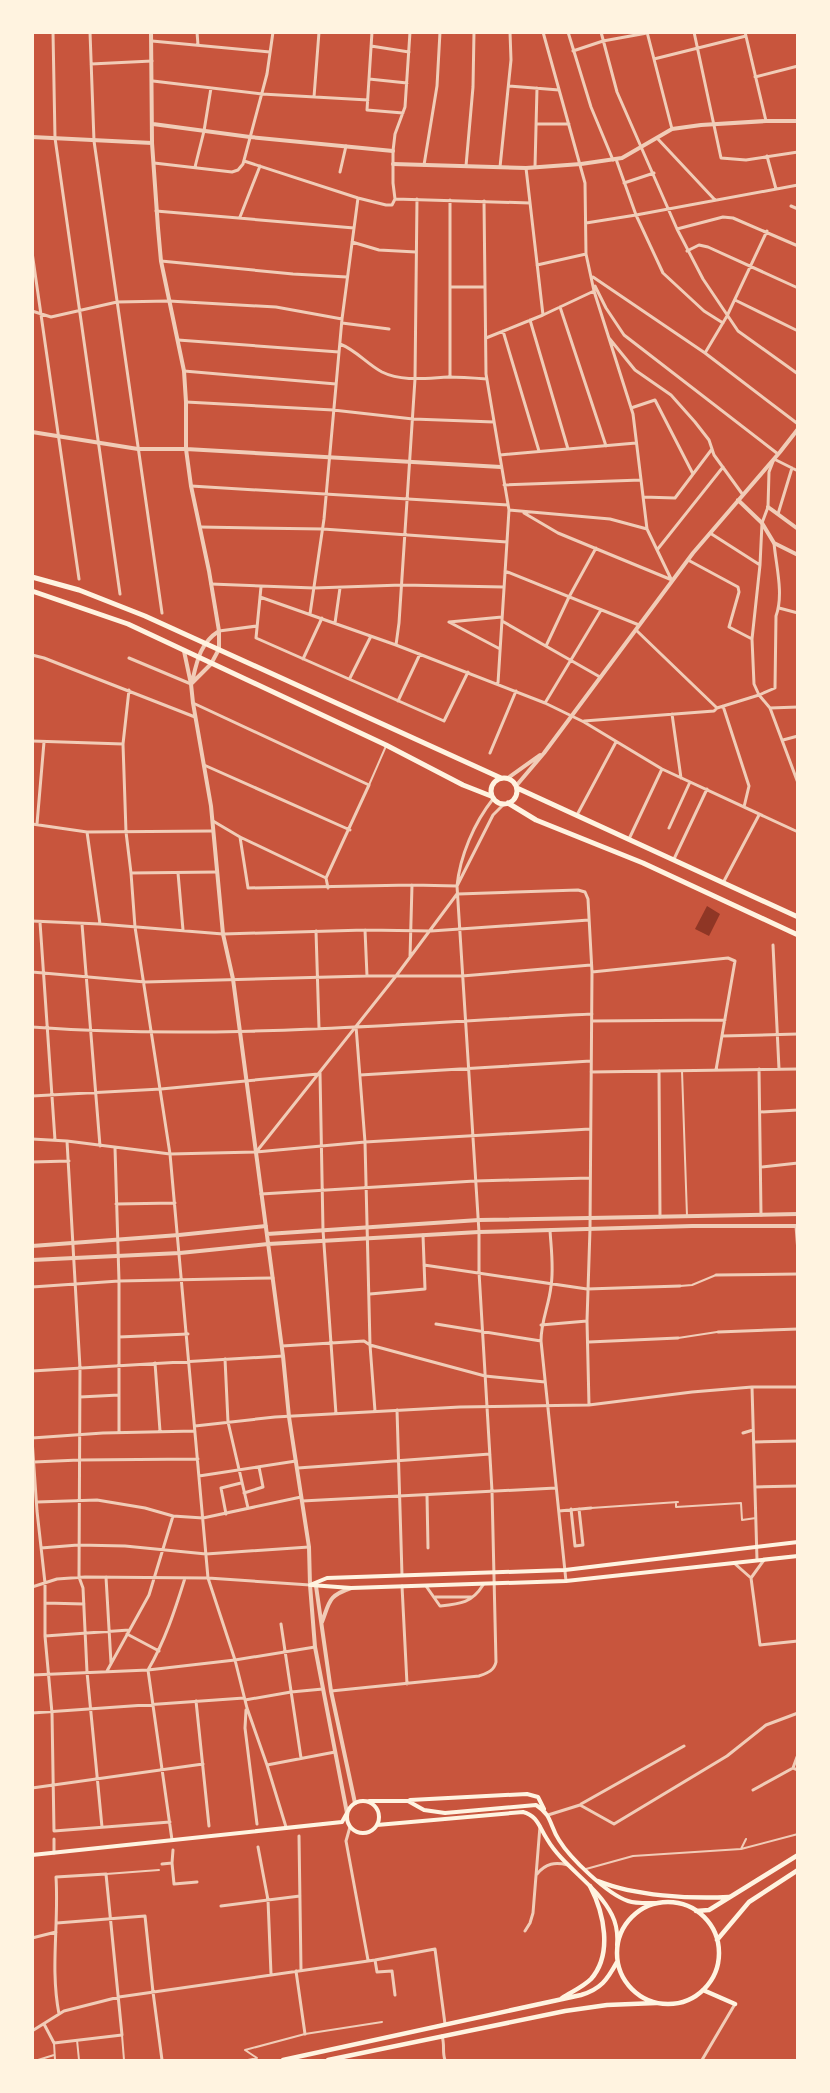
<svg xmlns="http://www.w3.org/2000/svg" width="830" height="2093" font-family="'Nunito Sans',sans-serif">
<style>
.water{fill:#8f3625}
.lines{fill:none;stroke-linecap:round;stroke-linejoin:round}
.pedestrian{stroke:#f1ccb7;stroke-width:2}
.minor{stroke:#f1ccb7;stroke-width:3}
.tertiary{stroke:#f1ccb7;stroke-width:4}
.secondary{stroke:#fff3e0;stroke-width:4}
.primary{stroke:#fff3e0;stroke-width:4.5}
.trunk{stroke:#fff3e0;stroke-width:5}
</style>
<rect width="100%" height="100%" fill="#c8553d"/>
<!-- water -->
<path class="water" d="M707 906 720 914 709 936 695 929Z"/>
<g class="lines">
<!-- pedestrian -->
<path class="pedestrian" d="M369 785 386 746
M682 1071 687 1216
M680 1286 692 1285 716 1275
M678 1338 717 1332
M676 1502V1507L741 1503 742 1520 756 1518
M591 1508 678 1502
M741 1849 746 1839
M586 1869 633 1856 741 1849 798 1834
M106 1874 159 1870
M122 2035 124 2060
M77 2040 79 2060
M54 2043 55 2060
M38 2060 54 2055
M248 2060 257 2058 245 2050 305 2034 382 2022"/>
<!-- minor -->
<path class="minor" d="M53 32 55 138 120 594
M90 32 94 141 162 613
M197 32 198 45
M372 32 367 110 403 113
M568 32 591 107 613 160
M601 32 617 92 677 229 703 279 738 331 798 374
M647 32 672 129
M694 32 721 158 746 160 798 152
M745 32 766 121
M152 41 270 52
M371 46 409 52
M573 51 603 41 647 33
M654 59 746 36
M91 64 152 61
M755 77 798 66
M369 79 407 83
M153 81 262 94 368 100
M509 86 559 90
M314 97 319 32
M536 124H569
M657 138 715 200
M767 156 776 189
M616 159 636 215 663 273 704 311 723 323
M244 161 358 198 386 205H392L395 199 393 183V151L395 134 405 107 410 32
M154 163 232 172 238 170 243 164 267 74 273 32
M424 165 437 86 440 32
M466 166 473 87 474 32
M195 167 204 131 211 88
M500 167 511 60 510 32
M535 167 537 88
M526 168 543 315
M340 172 346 146
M624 183 654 173
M395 199 530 203
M484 201 486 374 509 510 498 683
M791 206 798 209
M156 211 354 228
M240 217 260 166
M586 223 636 215 798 185
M677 229 723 217 733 218 798 246
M352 242 379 250 416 252
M687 251 699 245 708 247 798 288
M32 252 79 579
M161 261 293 274 347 277
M537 265 586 254
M593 277 705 353 798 424
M595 286 606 308 624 335 778 454
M450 287H485
M594 291 633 414 647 529 672 581
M735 300 798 331
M560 307 606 446
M32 311 51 317 117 302 169 301 276 307 342 319
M530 320 568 449
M342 323 389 329
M503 331 539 451
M486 338 543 315 594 291 586 254 585 183 543 32
M609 338 635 370 671 395 695 422 709 440 714 455 743 495
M178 340 339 352
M340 344C356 350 367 364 382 372 402 382 427 378 448 377 461 377 474 378 487 379
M705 353 727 316 767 231
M184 371 336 384
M450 377V200
M186 402 333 410 413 419 494 422
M631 408 655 400 693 474
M500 455 636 443
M798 471 774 459 769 472 768 507 762 523 760 565 752 639 754 684 759 695 770 708 798 783
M504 485 641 480
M191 486 508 505
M643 497 675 498 712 449
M509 510 610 519 647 529
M524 513 558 533 672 580
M778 514 792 468
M200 527 323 529 507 542
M710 533 760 565
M657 550 723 467
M688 560 738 587 739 592 729 627 752 639
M505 571 639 625
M211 584 314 588 402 585 504 587
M261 587 256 638 444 721 468 672
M260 597 396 645 545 703 584 722 662 769 798 832
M779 608 798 613
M310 614 324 519 342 319 358 198
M502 621 600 677
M449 622 500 649
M449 622 502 617
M335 623 340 588
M636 630 717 708
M219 631 257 626
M396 645 399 623 415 379 417 199
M546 646 569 597 596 548
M32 655 44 658 195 717
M129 658 191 684
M303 659 322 618
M350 678 371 636
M129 690 123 744 126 832 131 873 135 927 170 1154 208 1578 235 1660 247 1708 267 1765 286 1827
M398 701 420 654
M193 703 369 785 326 878
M545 703 601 610
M723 706 749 786 744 807
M770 708 798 707
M672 714 681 778
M584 721 714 711 717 708 759 695 775 688 776 616C784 594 776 566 774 543
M783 740 798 736
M32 741 123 744
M490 753 516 691
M204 765 350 830
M577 815 616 742
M213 821 240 837 326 878 328 888
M32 824 87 832 212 831
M37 824 44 742
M669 828 690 782
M87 832 100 924
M240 837 248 888 412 885 457 886
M629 839 662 769
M674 859 707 789
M131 873 217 872
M178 873 183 930
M723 883 759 815
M457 886 493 815 504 804
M458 894 578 890 585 892 588 899 592 972 590 1229 587 1321 589 1405
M32 921 100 924 223 934 365 930 431 931 589 920
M40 922 55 1140
M82 924 100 1146
M365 930 367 976
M316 931 319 1028
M773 945 779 1069
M410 957 412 885
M32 972 145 982 367 976H462L591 965
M592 972 728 958 735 961 716 1070
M592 1021 725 1020
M356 1026 365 1142 370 1345 375 1411
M32 1027C218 1041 406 1023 592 1014
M722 1036 798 1034
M759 1069 761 1215
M659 1071 660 1217
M591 1072 798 1069
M320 1073 323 1230 336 1414
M360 1075 591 1061
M32 1096 161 1089 318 1074
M760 1112 798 1110
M32 1139 67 1141 170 1154 256 1152 365 1142 590 1129
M67 1141 80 1368 79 1577 83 1588 87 1672 102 1827
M115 1148 119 1281V1432
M257 1151 396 976 457 894
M32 1162 69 1161
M761 1167 798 1163
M261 1194 475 1181 590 1178
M116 1204 175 1203
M796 1226 798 1252
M550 1230C551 1248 554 1268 551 1286 549 1306 541 1320 541 1341L566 1581
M424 1265 587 1289 680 1286
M716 1275 798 1274
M32 1287 119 1281 273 1278
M370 1294 425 1289 423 1235
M436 1324 541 1341
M541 1325 587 1321
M718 1332 798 1329
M119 1337 188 1334
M589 1342 678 1338
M282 1346 364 1341 370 1345 485 1376 545 1382
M225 1359 228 1422 248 1508
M155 1363 160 1431
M32 1371 283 1356
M752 1387 757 1560
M80 1397 119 1395
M397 1410 402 1575
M195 1426 275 1417 460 1407 589 1405 692 1392 752 1387H798
M743 1433 753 1430
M32 1438 103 1433 195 1431
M32 1439 37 1511 45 1583V1636L52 1713 54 1831 170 1822
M754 1442 798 1441
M34 1462 79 1460 198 1459
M298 1468 490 1454
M199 1476 296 1461
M755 1487 798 1486
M244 1493 263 1487 259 1467
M427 1495 428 1548
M302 1501 556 1488
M37 1502 97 1500 145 1508 173 1516 203 1518 301 1497
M571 1509 575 1546 583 1545 579 1509
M559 1511 591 1508
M226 1514 221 1488 241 1483
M41 1548 78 1545 125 1546 206 1554 309 1547
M734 1563 751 1578 760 1645 798 1641
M106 1577 111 1663
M751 1578 764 1560
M402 1586 407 1684
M426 1586 440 1606C460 1604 472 1603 483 1585
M32 1587 57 1579 85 1577 208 1578 310 1585
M435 1597H472
M45 1603 84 1604
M281 1624 301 1758
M127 1634 159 1651
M45 1636 129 1630
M107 1671 149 1595 173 1516
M32 1675 148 1670 235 1660 315 1647
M331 1691 479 1676C487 1673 494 1671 496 1662L492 1491 479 1272V1232L457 886C460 856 474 823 493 799
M245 1700 291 1692 323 1689
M196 1701 209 1826
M246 1710 245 1728 257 1824
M32 1713 244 1698
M267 1765 335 1752
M793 1768 797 1757
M32 1788 203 1764
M753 1790 793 1768 798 1770
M581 1804 684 1746
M548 1815 580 1805 614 1824 727 1756 766 1725 798 1713
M350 1827 346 1841 368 1960
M299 1836 301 1970
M172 1840 148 1670C165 1641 175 1610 185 1578
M258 1847 268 1900 271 1974
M54 1853V1839
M172 1863 173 1850
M162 1864 172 1863 174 1884 197 1882
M537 1874C546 1863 555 1862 568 1865
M221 1906 300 1896
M57 1923 145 1916 153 1992 162 2060
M525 1931 530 1923 533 1913 540 1826
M32 1938 56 1932
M375 1960 377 1972 392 1971 395 1995
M296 1971 305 2034
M44 2024 54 2043 122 2035 106 1874 56 1877C59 1925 50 1967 59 2014
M32 2031 64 2011 119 1997 375 1960 435 1949 445 2024
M442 2036C445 2045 442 2052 445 2060
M702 2060 735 2004"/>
<!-- tertiary -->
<path class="tertiary" d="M151 32 152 143 158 228 161 261 184 371 186 402V449L191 486 209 571 219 631V649L211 664 191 684
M153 124 250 137 393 151
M32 137 152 143
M393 164 526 168 581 164 622 158 672 129 701 125 766 121H798
M32 432 138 449H186L501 467
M738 500 762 523 774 543 798 555
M768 507 798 529
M184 651 191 684 193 703 211 806 223 934 233 979 283 1356 289 1417 309 1547 310 1585 315 1647 347 1813
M192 682C197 661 200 643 219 631
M508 778 540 755
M516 786 544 753 693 553 780 452 798 429
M267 1234 479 1220 798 1214
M32 1246 179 1235 266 1226
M32 1260 180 1253 268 1244 479 1232 692 1226H798
M316 1586 331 1691 355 1803
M322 1622C330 1601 328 1596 351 1588"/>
<!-- secondary -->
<path class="secondary" d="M310 1585 327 1578 565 1570 798 1542
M311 1585 351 1588 566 1581 798 1556
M410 1800 527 1794 538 1797 544 1809
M347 1817a16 16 0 1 1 32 0a16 16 0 1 1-32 0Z
M369 1801H408L424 1810 445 1813 536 1805C553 1816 549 1825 559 1840 570 1858 607 1894 628 1901 637 1904 649 1903 659 1903
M377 1825 523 1812C538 1816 539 1827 547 1839 564 1868 597 1885 612 1915 617 1925 618 1933 617 1945
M32 1855 342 1822 347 1813"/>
<!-- primary -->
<path class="primary" d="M598 1881C635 1896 690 1899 729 1897
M617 1953a51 51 0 1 1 102 0a51 51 0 1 1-102 0Z
M696 1911 709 1910 798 1855
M717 1940 749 1902 798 1870
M703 1990 735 2004
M562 1998C571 1992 583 1987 591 1979 613 1954 604 1913 590 1886
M283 2060 581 1995C601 1989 607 1980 617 1962
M328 2060 565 2011 607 2005 656 2003"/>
<!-- trunk -->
<path class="trunk" d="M32 577 79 590 145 616 501 778
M32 591 128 624 386 745 463 785 491 796
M491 791a13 13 0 1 1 26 0a13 13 0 1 1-26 0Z
M517 788 798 917
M508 803 536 820 643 863 798 935"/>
</g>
<!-- border -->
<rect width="830" height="2093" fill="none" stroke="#fff3e0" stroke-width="68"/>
</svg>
